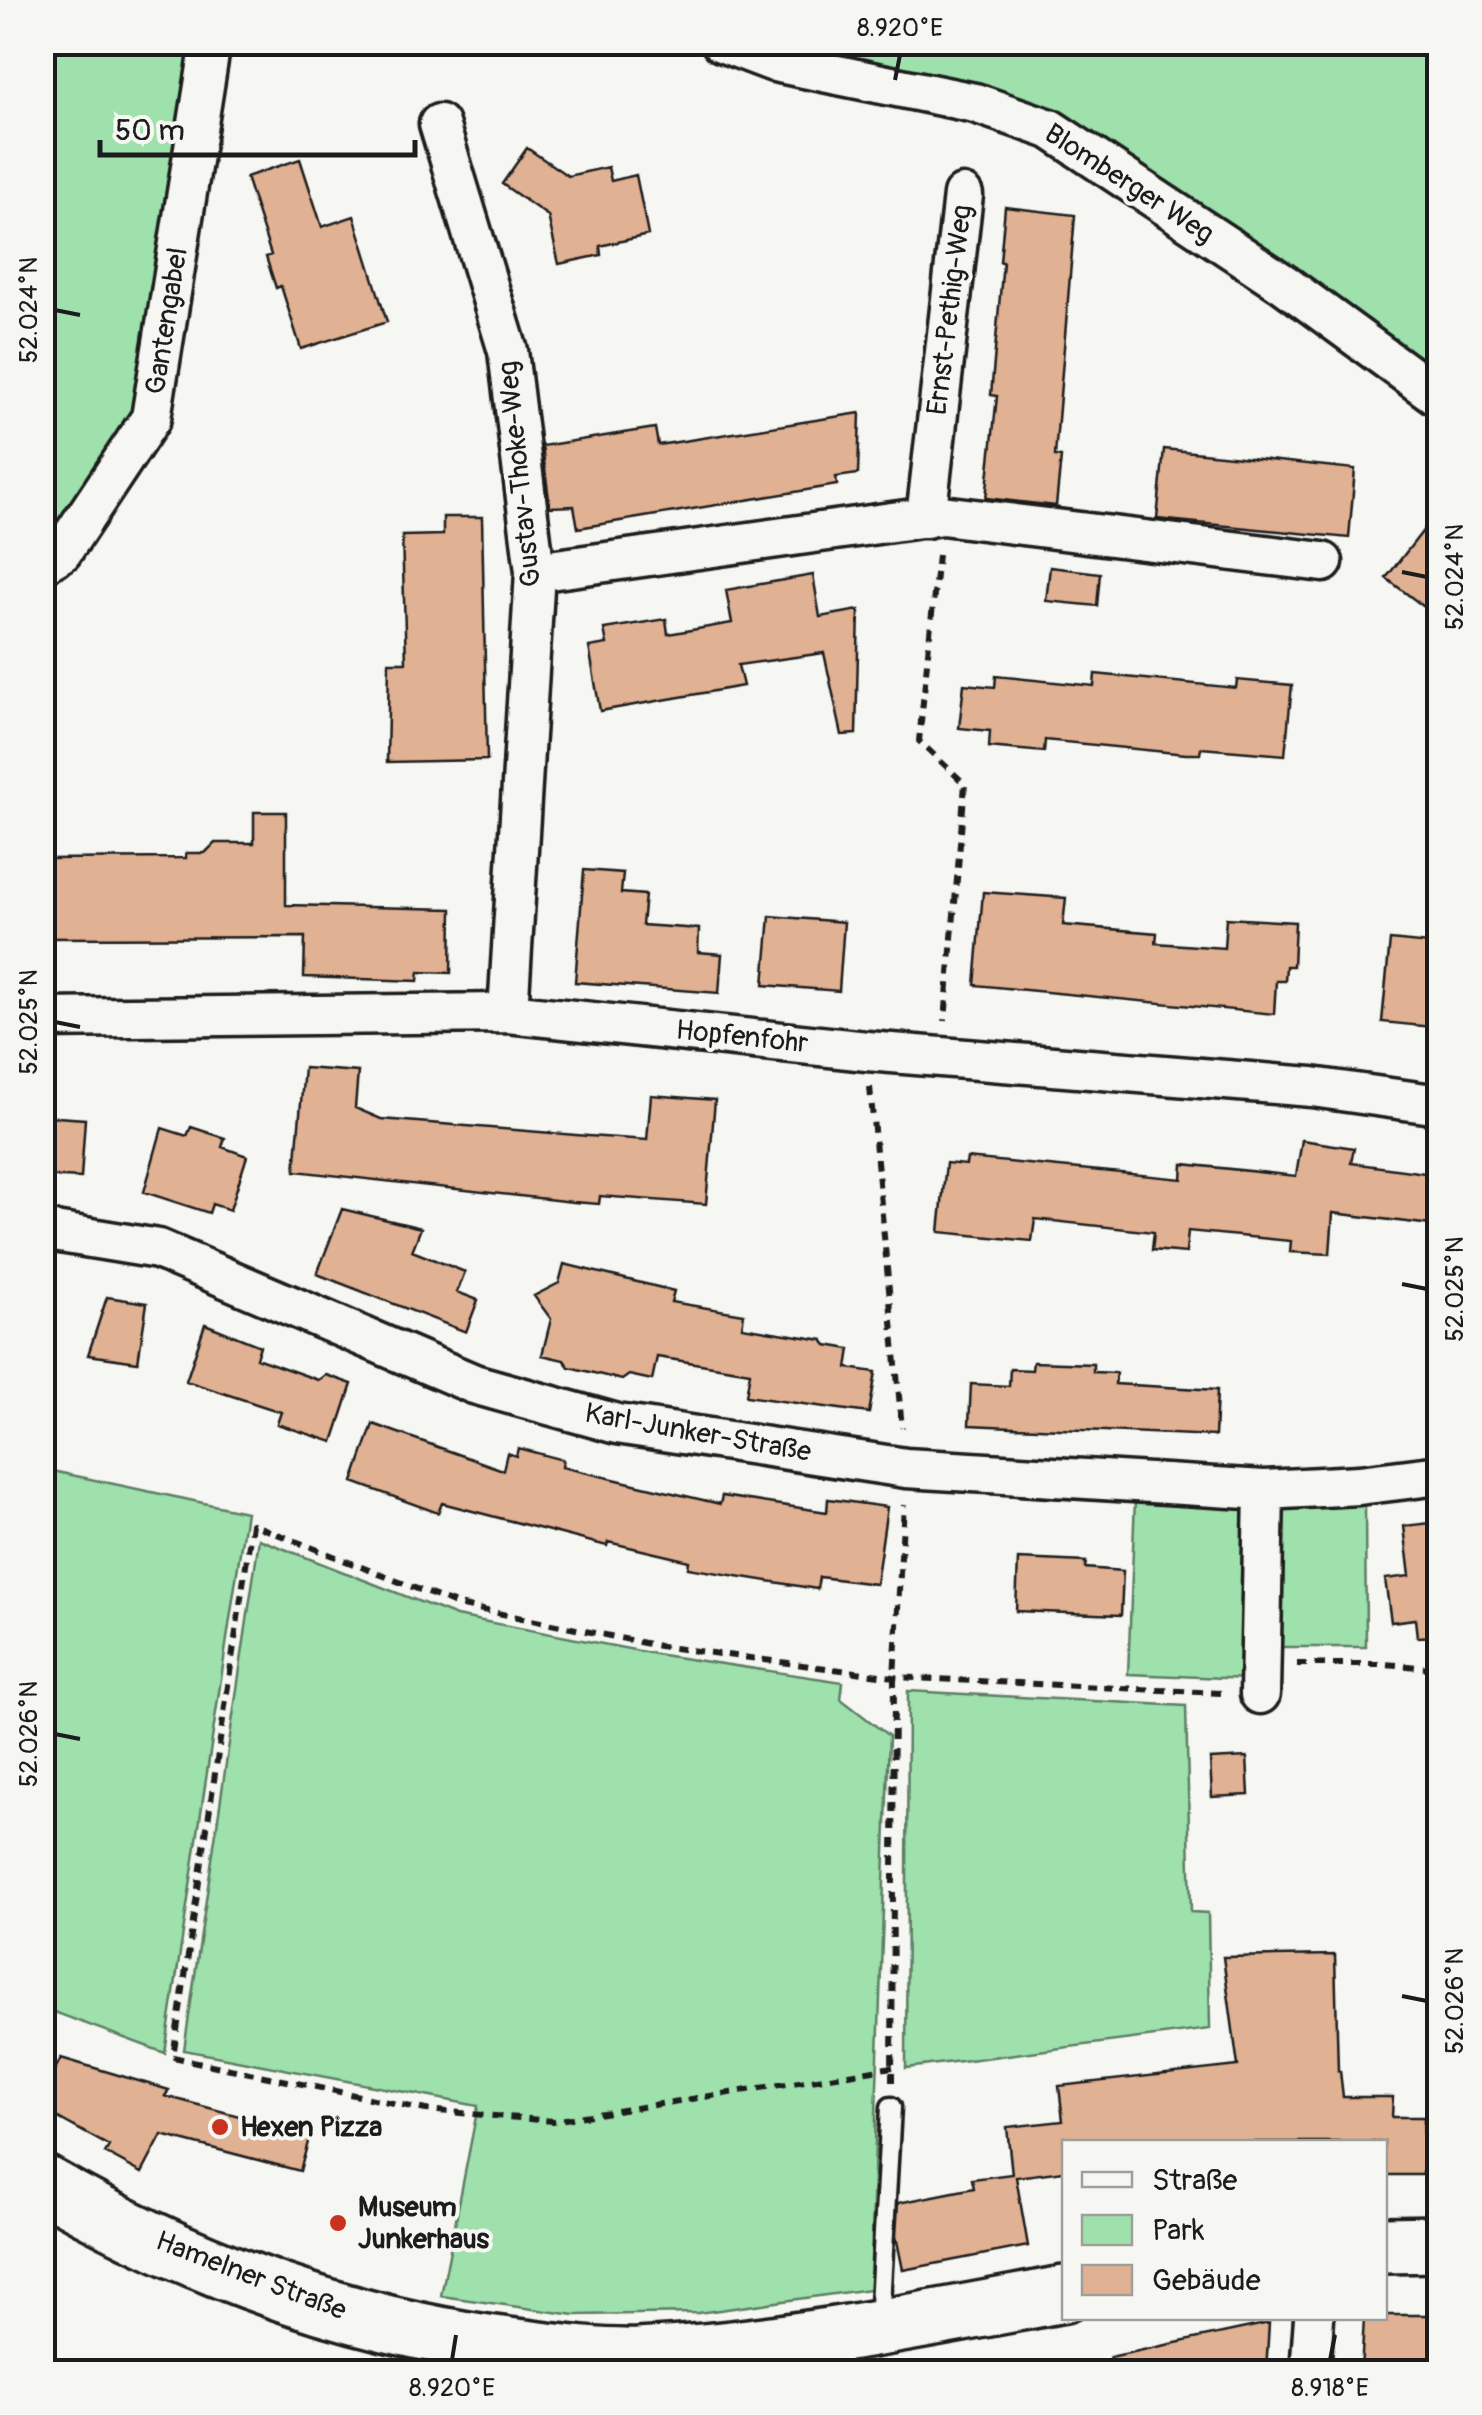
<svg xmlns="http://www.w3.org/2000/svg" width="1482" height="2415" font-family="Pangolin,sans-serif">
<style>
.green{fill:#9ee1ad;stroke:#5d7e64;stroke-width:2.5}
.building{fill:#e1b193;stroke:#1c1c1c;stroke-width:2.5}
.lines{fill:none;stroke-linecap:round;stroke-linejoin:round}
.service-casing{stroke:#1c1c1c;stroke-width:25}
.minor-casing{stroke:#1c1c1c;stroke-width:45}
.primary-casing{stroke:#1c1c1c;stroke-width:62}
.path{stroke:#1c1c1c;stroke-width:6;stroke-dasharray:10 8;stroke-linecap:butt}
.service{stroke:#f6f6f2;stroke-width:18}
.minor{stroke:#f6f6f2;stroke-width:38}
.primary{stroke:#f6f6f2;stroke-width:55}
.ticks{fill:none;stroke:#1c1c1c;stroke-width:4}
.poi-dot{fill:#c8321e;stroke:#f6f6f2;stroke-width:4}
.labels{text-anchor:middle;dominant-baseline:central;stroke-width:8;stroke-linejoin:round;paint-order:stroke}
.street-label{font-size:28px;fill:#1c1c1c;stroke:#f6f6f2}
.poi-label{font-size:28px;font-weight:bold;fill:#1c1c1c;stroke:#f6f6f2;text-anchor:start}
.neatline{fill:none;stroke:#1c1c1c;stroke-width:4}
.ticks-label{font-size:25px;text-anchor:middle;fill:#1c1c1c}
</style>
<rect width="100%" height="100%" fill="#f6f6f2"/>
<filter id="ink" filterUnits="userSpaceOnUse"><feTurbulence type="fractalNoise" baseFrequency=".01" numOctaves="2"/><feDisplacementMap in="SourceGraphic" scale="20" xChannelSelector="R" yChannelSelector="G"/><feConvolveMatrix kernelMatrix="1 2 1 2 8 2 1 2 1" color-interpolation-filters="sRGB"/></filter>
<g filter="url(#ink)">
<!-- green -->
<path class="green" d="M42 43H195L137 418 42 549Z
M763 43H1439V380L1055 110Z
M43 1469 246 1512 165 2053 43 2008Z
M1135 1499 1250 1502 1248 1679 1128 1674Z
M1276 1503H1365L1366 1647H1275Z
M259 1539 456 1616 655 1654 843 1682 841 1699 889 1736 870 2289 698 2313 575 2315 441 2296 478 2106 184 2050Z
M908 1691 1186 1706 1191 1912 1208 1913 1210 2029 906 2068Z"/>
<!-- building -->
<path class="building" d="M527 148 568 176 608 167 611 181 636 175 648 235 600 246 601 255 559 264 548 216 502 184Z
M300 159 322 227 354 216 387 322 301 349 281 286 276 288 266 257 271 255 246 177Z
M1005 207 1075 215 1055 456 1061 457 1056 506 986 498 997 396 991 395 1003 262H1000Z
M860 413 858 474 836 477 837 485 578 528 574 506 550 507 542 446 655 428 658 445Z
M1164 449 1355 469 1349 538 1157 519Z
M1440 509V619L1386 578Z
M443 517H482L487 760 387 762 389 662H406L402 536 443 535Z
M1050 567 1100 573 1097 606 1046 601Z
M813 575 820 617 859 610 856 734 842 735 824 653 738 665 743 686 600 711 589 647 607 644 604 629 666 619 668 634 732 623 726 590Z
M1095 674 1236 688 1237 680 1292 685 1285 755 1201 748 1200 754H1186L1045 740 1044 752 989 747 990 731 959 728 964 684 995 687 996 676 1094 686Z
M254 812H286V905L452 909 451 973 419 972 418 981 304 977 305 937 42 938V859L186 858V853H205L215 843H254Z
M584 870 623 873 621 893 645 895 642 925 699 929 698 952 722 954 719 993 575 982Z
M983 892 1066 898 1063 925 1157 933 1156 943 1224 948 1226 918 1295 922 1293 966H1286L1285 981H1276L1274 1014 975 985Z
M770 916 844 922 839 991 764 985Z
M1390 940 1440 945 1432 1027 1382 1022Z
M304 1068 358 1072 355 1108 381 1119 588 1136 647 1140 651 1095 715 1100 706 1204 600 1196 599 1204 573 1202 295 1171Z
M42 1116 85 1119 81 1178 42 1176Z
M191 1127 225 1138 222 1147 247 1156 230 1210 212 1204 209 1213 144 1192 162 1128 187 1136Z
M1302 1140 1354 1148 1351 1163 1440 1175V1226L1333 1213 1330 1254 1290 1252 1291 1241 1188 1231 1186 1253 1152 1250 1154 1232 1035 1219 1032 1241 939 1232 946 1163 966 1165 967 1158 1182 1179 1183 1164 1296 1176Z
M342 1209 421 1228 412 1251 465 1272 457 1292 478 1300 466 1332 317 1274Z
M564 1264 674 1291 671 1302 744 1314 742 1327 823 1340 827 1345 850 1349 847 1368 876 1372 869 1413 746 1396 750 1372 657 1357 652 1380 629 1375 622 1380 569 1367 564 1360 542 1355 551 1319 534 1296 559 1283Z
M107 1297 147 1303 138 1362 88 1355Z
M205 1324 260 1346 256 1358 318 1380 326 1375 352 1384 333 1442 277 1424 281 1412 186 1381Z
M1033 1362 1093 1364V1372L1116 1373 1115 1384 1217 1390 1215 1436 969 1425 971 1384 1009 1386 1010 1369 1032 1370Z
M373 1424 503 1470 507 1453 516 1456 518 1448 563 1460 562 1467 720 1504 722 1496 827 1512 828 1499 887 1507 876 1584 819 1577 817 1589 688 1568 689 1561 608 1542 607 1546 442 1503 438 1513 353 1482Z
M1440 1522V1636L1417 1637 1415 1619 1391 1622 1385 1579 1410 1576 1404 1526Z
M1018 1559 1086 1562 1085 1568 1123 1571 1121 1615 1016 1611Z
M1247 1757 1249 1795 1212 1797 1210 1759Z
M1335 1955 1338 2071H1340L1343 2097H1393L1392 2117H1424L1423 2175H1384V2142H1065L1064 2136V2171L1016 2177 1028 2246 903 2270 896 2236 898 2203 974 2188 972 2179 1012 2174 1007 2127 1063 2121 1059 2086 1238 2066 1223 1957Z
M61 2058 169 2090 165 2096 310 2135 300 2171 162 2135 142 2173 105 2153 109 2146 42 2109V2094Z
M1384 2315H1440V2372H1361L1364 2318H1384Z
M1269 2323 1266 2372H1111L1110 2357Z"/>
<g class="lines">
<!-- service casing -->
<g class="service-casing">
<path id="service" d="M879 2323 891 2107"/>
</g>
<!-- minor casing -->
<g class="minor-casing">
<path id="minor" d="M721 42 774 62 975 103 1050 129 1284 284 1440 398
M439 124 508 351 535 572 508 1013
M926 518 963 195
M42 564 62 552 151 418 211 42
M535 572 942 515 1323 562
M42 1018 508 1013 867 1051 1312 1087 1440 1105
M42 1230 158 1249 474 1384 617 1424 906 1468 1264 1490 1359 1485 1440 1475
M1260 1694 1264 1490
M1310 2372 1314 2318"/>
</g>
<!-- primary casing -->
<g class="primary-casing">
<path id="primary" d="M42 2183C191 2268 355 2329 525 2348 562 2353 601 2358 638 2357 782 2349 924 2320 1064 2294
M1384 2245 1440 2244"/>
</g>
<!-- path -->
<path class="path" d="M938 555 919 741 965 784 945 1021
M870 1087 902 1428
M1297 1664H1385L1440 1669
M893 2067 553 2121 426 2110 173 2057 252 1524 458 1605 659 1646 894 1677 1221 1693
M892 2082 894 1677 904 1505"/>
<!-- service -->
<use href="#service" class="service"/>
<!-- minor -->
<use href="#minor" class="minor"/>
<!-- primary -->
<use href="#primary" class="primary"/>
</g>
</g>
<!-- ticks -->
<path class="ticks" d="M895 80 900 55M55 310 80 315M1402 572 1427 577M55 1022 80 1027M1402 1284 1427 1289M55 1734 80 1739M1402 1996 1427 2001M452 2360 456 2335M1330 2360 1335 2335"/>
<!-- markers -->
<g class="poi-dot">
<circle cx="220" cy="2127" r="10"/>
<circle cx="338" cy="2223" r="10"/>
</g>
<g class="labels">
<!-- street labels -->
<g class="street-label">
<text transform="translate(1129 184) rotate(33)">Blomberger Weg</text>
<text transform="translate(950 310) rotate(-83)">Ernst-Pethig-Weg</text>
<text transform="translate(167 321) rotate(-81)">Gantengabel</text>
<text transform="translate(520 474) rotate(-96)">Gustav-Thoke-Weg</text>
<text transform="translate(742 1037) rotate(6)">Hopfenfohr</text>
<text transform="translate(698 1433) rotate(10)">Karl-Junker-Straße</text>
<text transform="translate(251 2276) rotate(21)">Hamelner Straße</text>
</g>
<!-- poi labels -->
<g class="poi-label">
<text x="240" y="2127">Hexen Pizza</text>
<text x="358" y="2207">Museum<tspan x="358" dy="32">Junkerhaus</tspan></text>
</g>
</g>
<!-- margin -->
<rect width="1482" height="2415" fill="none" stroke="#f6f6f2" stroke-width="110"/>
<!-- legend -->
<rect x="1062" y="2140" width="325" height="180" fill="#f6f6f2" stroke="#9f9f9c" stroke-width="2.5"/>
<rect x="1082" y="2172" width="50" height="15" fill="#f6f6f2" stroke="#9f9f9c" stroke-width="2.5"/>
<text x="1152" y="2190" font-size="30" fill="#1c1c1c">Straße</text>
<rect x="1082" y="2215" width="50" height="30" fill="#9ee1ad" stroke="#9f9f9c" stroke-width="2.5"/>
<text x="1152" y="2240" font-size="30" fill="#1c1c1c">Park</text>
<rect x="1082" y="2265" width="50" height="30" fill="#e1b193" stroke="#9f9f9c" stroke-width="2.5"/>
<text x="1152" y="2290" font-size="30" fill="#1c1c1c">Gebäude</text>
<!-- scale -->
<path d="M100 140v15h315v-15" fill="none" stroke="#1c1c1c" stroke-width="5"/>
<text x="115" y="140" font-size="30" fill="#1c1c1c" stroke="#f6f6f2" stroke-width="8" paint-order="stroke">50 m</text>
<rect x="55" y="55" width="1372" height="2305" class="neatline"/>
<g class="ticks-label">
<text x="900" y="36">8.920°E</text>
<text transform="translate(28 310) rotate(-90)" y="9">52.024°N</text>
<text transform="translate(1454 577) rotate(-90)" y="9">52.024°N</text>
<text transform="translate(28 1022) rotate(-90)" y="9">52.025°N</text>
<text transform="translate(1454 1289) rotate(-90)" y="9">52.025°N</text>
<text transform="translate(28 1734) rotate(-90)" y="9">52.026°N</text>
<text transform="translate(1454 2001) rotate(-90)" y="9">52.026°N</text>
<text x="452" y="2396">8.920°E</text>
<text x="1330" y="2396">8.918°E</text>
</g>
</svg>
